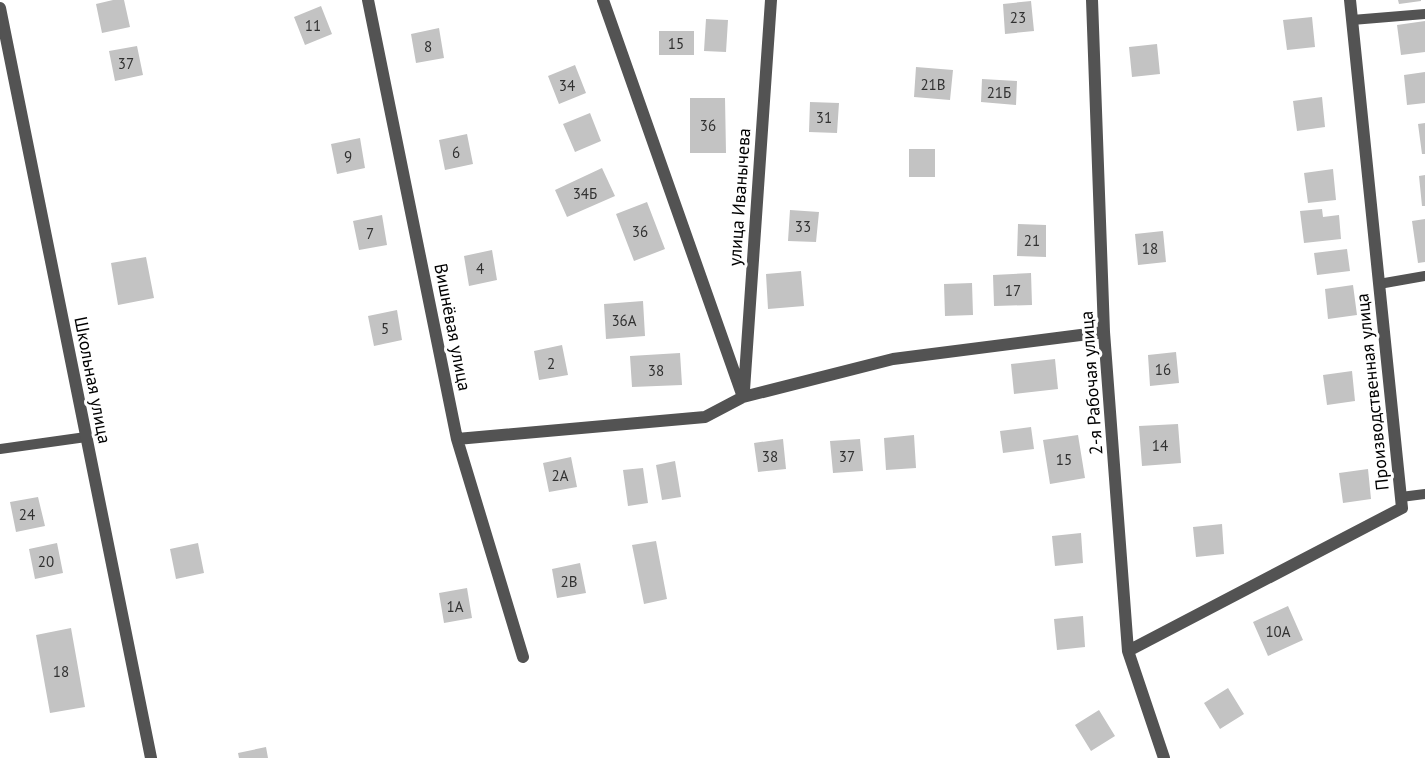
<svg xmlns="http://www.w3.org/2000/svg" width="1425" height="758" font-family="'PT Sans',sans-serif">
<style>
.building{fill:#c3c3c3}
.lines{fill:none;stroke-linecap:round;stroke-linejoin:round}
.lane{stroke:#535353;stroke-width:10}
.street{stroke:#535353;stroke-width:12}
.labels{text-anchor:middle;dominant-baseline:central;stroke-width:6;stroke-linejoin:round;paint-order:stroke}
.number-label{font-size:15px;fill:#313131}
.street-label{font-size:18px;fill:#000;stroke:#fff}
</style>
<rect width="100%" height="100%" fill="#fff"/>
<!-- building -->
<path class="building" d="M113 0H124L130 27 102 33 96 4Z
M1398 0H1421V1L1399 4Z
M1031 1 1034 31 1005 34 1003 4Z
M321 6 332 34 305 45 294 17Z
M1312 17 1315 47 1287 50 1283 20Z
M706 19 728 20 726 52 704 51Z
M1425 21V52L1401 55 1397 25Z
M439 28 444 58 416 63 411 34Z
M659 31H694V55H659Z
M1157 44 1160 74 1132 77 1129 47Z
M137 46 143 75 115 81 109 51Z
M575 65 586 93 559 104 548 76Z
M916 67 953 70 950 100 914 97Z
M1425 72V103L1407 105 1404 75Z
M982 79 1017 81 1016 105 981 102Z
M1322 97 1325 127 1297 131 1293 101Z
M690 98H725L726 153H690Z
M810 102 839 103 837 133 809 132Z
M590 113 601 141 575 152 563 124Z
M1425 123V154H1422L1418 124Z
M467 134 473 164 445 170 439 140Z
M360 138 365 168 337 174 331 144Z
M909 149H935V177H909Z
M602 168 615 196 567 217 555 190Z
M1333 169 1336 200 1308 203 1304 173Z
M1425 175V206H1422L1419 176Z
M647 202 665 249 634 261 616 214Z
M1322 209 1323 217 1339 215 1341 239 1304 243 1300 211Z
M790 210 819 212 816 242 788 241Z
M382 215 387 245 359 250 353 221Z
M1425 219V262L1418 263 1412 221Z
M1018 224 1046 225V257L1017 256Z
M1163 231 1166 262 1138 265 1135 234Z
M1347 249 1350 271 1317 275 1314 253Z
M492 250 497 280 469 286 464 256Z
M146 257 154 298 118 305 111 263Z
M801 271 804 306 768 309 766 274Z
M1031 273 1032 305 994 306 993 275Z
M972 283 973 315 945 316 944 284Z
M1353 285 1357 315 1328 319 1325 289Z
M643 301 645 336 606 339 604 304Z
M397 310 402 340 374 346 368 316Z
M562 345 568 375 539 380 534 351Z
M1176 352 1179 383 1150 386 1148 355Z
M680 353 682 385 632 387 630 356Z
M1055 359 1058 389 1014 394 1011 364Z
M1352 371 1355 401 1327 405 1323 375Z
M1178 424 1181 463 1142 466 1139 426Z
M1031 427 1034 449 1003 453 1000 431Z
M914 435 916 468 886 470 884 438Z
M1078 435 1085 478 1050 484 1043 440Z
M783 439 786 469 758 472 754 443Z
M860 439 863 471 833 473 830 441Z
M571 457 577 487 549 492 543 463Z
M675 461 681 497 662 500 656 465Z
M643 468 648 503 628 506 623 470Z
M1368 469 1371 499 1343 503 1339 473Z
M38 497 45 526 16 532 10 502Z
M1222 524 1224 554 1196 557 1193 527Z
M1081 533 1083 563 1055 566 1052 536Z
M656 541 667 599 644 604 632 545Z
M57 543 63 573 35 579 29 549Z
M198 543 204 573 176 579 170 549Z
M580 563 586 593 557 598 552 569Z
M467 588 472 618 444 623 439 593Z
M1288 606 1303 640 1268 656 1253 622Z
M1083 616 1085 647 1057 650 1054 619Z
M71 628 85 707 50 713 36 635Z
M1228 688 1244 714 1220 729 1204 703Z
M1099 710 1115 736 1091 751 1075 725Z
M266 747 268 758H239L238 753Z"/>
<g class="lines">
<!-- lane -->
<path class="lane" d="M1352 20 1425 14
M1379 284 1425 276
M0 449 86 437
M1401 497 1425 494"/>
<!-- street -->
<path class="street" d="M368 0 457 439 523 657
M603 0 743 397
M1092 0 1104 332 1128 651 1164 758
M0 8 151 758
M744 390 771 0
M457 439 705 417 743 397 893 359 1104 332
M1128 651 1402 508 1350 0"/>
</g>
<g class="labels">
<!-- number labels -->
<g class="number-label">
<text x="1018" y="17">23</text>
<text x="313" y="25">11</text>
<text x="676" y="43">15</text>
<text x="428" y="46">8</text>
<text x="126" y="63">37</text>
<text x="933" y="84">21В</text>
<text x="567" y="85">34</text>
<text x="999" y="92">21Б</text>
<text x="824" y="117">31</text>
<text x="708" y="125">36</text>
<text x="456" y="152">6</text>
<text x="348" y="156">9</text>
<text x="585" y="193">34Б</text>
<text x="803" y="226">33</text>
<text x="640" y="231">36</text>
<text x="370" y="233">7</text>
<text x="1032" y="240">21</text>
<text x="1150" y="248">18</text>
<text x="480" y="268">4</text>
<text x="1013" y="290">17</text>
<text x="624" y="320">36А</text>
<text x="385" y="328">5</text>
<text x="551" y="363">2</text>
<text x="1163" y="369">16</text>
<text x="656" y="370">38</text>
<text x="1160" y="445">14</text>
<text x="770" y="456">38</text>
<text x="847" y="456">37</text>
<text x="1064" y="459">15</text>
<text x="560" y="475">2А</text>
<text x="27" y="514">24</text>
<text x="46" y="561">20</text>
<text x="569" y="581">2В</text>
<text x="455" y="606">1А</text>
<text x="1278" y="631">10А</text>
<text x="61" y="671">18</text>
</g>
<!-- street labels -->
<g class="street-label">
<text transform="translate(739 197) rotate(-86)">улица Иванычева</text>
<text transform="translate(453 327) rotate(79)">Вишнёвая улица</text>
<text transform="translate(93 380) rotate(79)">Школьная улица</text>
<text transform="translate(1091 383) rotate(-94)">2-я Рабочая улица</text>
<text transform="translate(1372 392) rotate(-96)">Производственная улица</text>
</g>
</g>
</svg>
